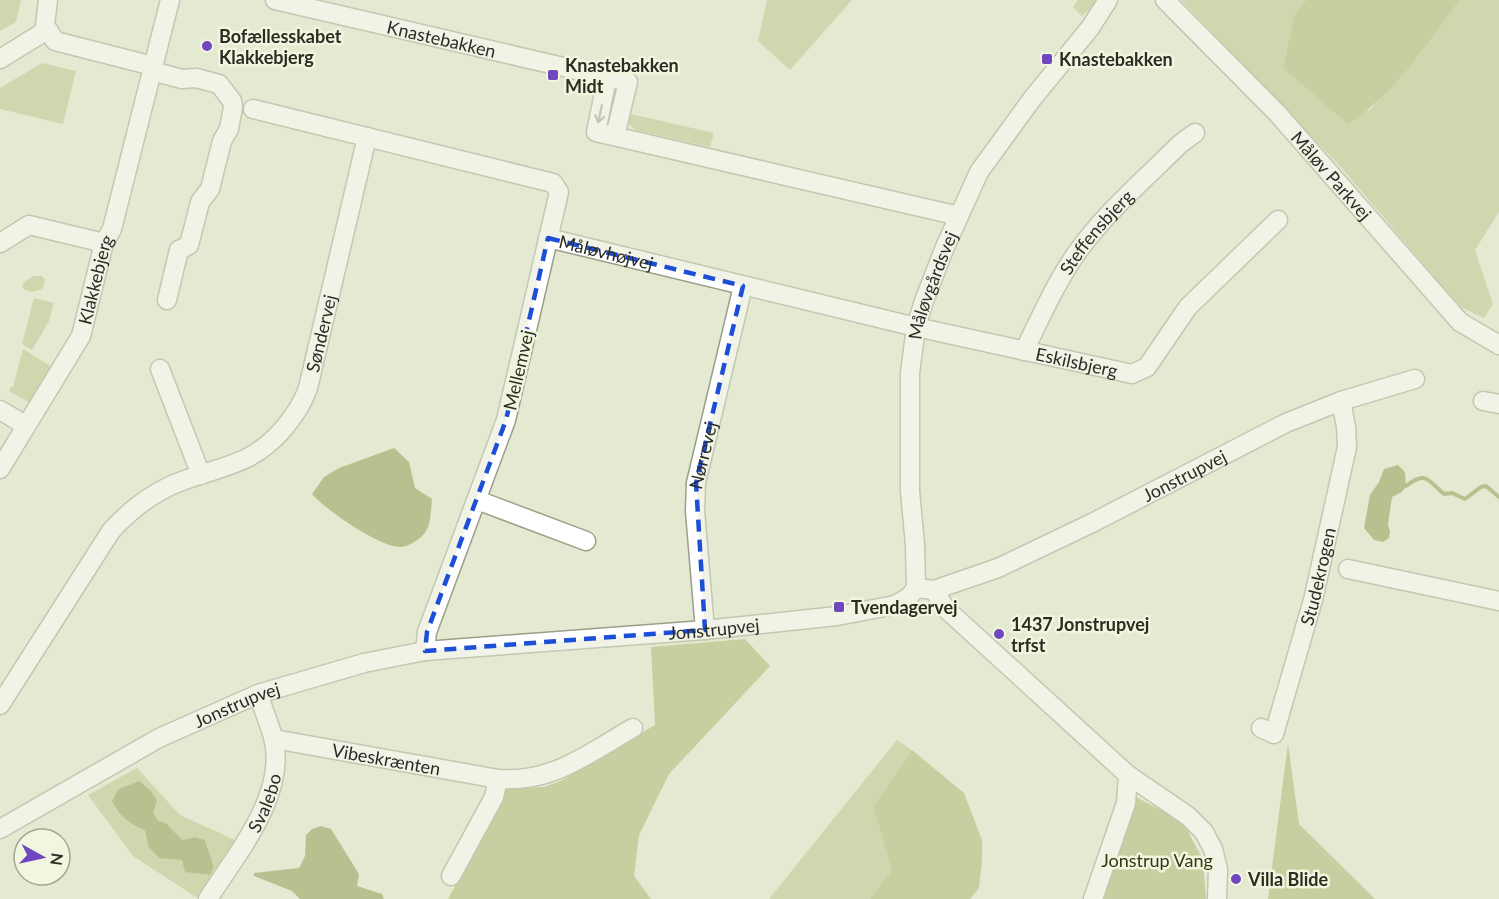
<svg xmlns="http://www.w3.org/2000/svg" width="1499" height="899" font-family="Lato,sans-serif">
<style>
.green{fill:#b6c185;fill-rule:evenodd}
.forest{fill:#a3b062}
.water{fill:#848f42}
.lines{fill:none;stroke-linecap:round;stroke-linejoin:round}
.stream{stroke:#848f42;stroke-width:4}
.minor-casing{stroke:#9a9f89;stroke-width:21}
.minor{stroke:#fff;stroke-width:18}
.oneway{stroke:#a0a09c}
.marked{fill:none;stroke:#1d4ed8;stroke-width:4.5;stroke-dasharray:12 8;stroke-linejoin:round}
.poi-dot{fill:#7047bf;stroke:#f1f6de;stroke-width:2}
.labels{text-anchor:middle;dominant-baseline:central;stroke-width:5;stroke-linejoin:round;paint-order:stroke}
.poi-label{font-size:18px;font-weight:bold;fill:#2b2d24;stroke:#f1f6de;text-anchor:start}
.street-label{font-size:18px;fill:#2b2d24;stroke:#f1f6de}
.park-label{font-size:18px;fill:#323715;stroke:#f1f6de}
</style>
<rect width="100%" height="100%" fill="#e4e9d1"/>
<!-- green -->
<path class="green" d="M0 0H21L16 22 0 31Z
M767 0H852L790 70 758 41Z
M1078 0H1099L1082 16 1073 7Z
M1181 0H1306L1295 14 1369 111 1421 53 1460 0H1499V212L1475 250 1493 304 1484 318 1461 307 1451 296 1339 165Z
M42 63 76 71 63 124 0 109V88Z
M631 114 714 133 710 147 635 130 628 123Z
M34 276H42L45 280 43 288C36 292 27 294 22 286L24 282Z
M34 298 54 303 49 321 32 350 22 344Z
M23 349 52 367 30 403 9 391 11 387H13Z
M897 740 912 750 873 807 892 870 870 899H769Z
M137 768 180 815 235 840 199 899 133 856 88 795ZM153 813 158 822 166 823 182 840 195 837 205 840 214 867 210 875 186 872 182 860 148 846 145 830Z"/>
<!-- forest -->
<path class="forest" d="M1306 0H1460C1427 44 1395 94 1348 124L1283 68 1295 14Z
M745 639 770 666 669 774 639 835 634 876 651 899H448L507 789 544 787 561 781 655 725 651 647Z
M1288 743 1299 824 1375 899H1268Z
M912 750 964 793 982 840V861L979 888 970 899H870L892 870 873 807Z
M1136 797 1183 822 1203 860 1206 899H1104Z"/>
<!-- water -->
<path class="water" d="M394 448 409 462 415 488 432 499C431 508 431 524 426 531 421 539 409 547 399 547 378 546 326 510 312 494L324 477 339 468Z
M1398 465 1405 472 1406 486 1402 492 1392 497 1388 524 1390 532 1389 538 1383 542 1374 540 1364 528 1370 495 1379 482 1384 469Z
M139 781 150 790 157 800 153 813 158 821 166 823 182 840 195 837 205 840 214 867 210 875 185 872 182 860 159 858 148 846 145 830C129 823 120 817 112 801L119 789Z
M321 826 331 829 359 874 357 886 382 894 384 899H300L292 891 254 876V873L299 868 305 856 306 835 312 829Z"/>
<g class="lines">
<!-- stream -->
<path class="stream" d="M1406 486C1427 470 1428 481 1444 494L1452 493 1465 499 1481 487 1486 486 1499 497"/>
<!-- minor casing -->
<g class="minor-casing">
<g id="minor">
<path d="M48 0 45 25 55 41 153 66"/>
<path id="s1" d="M275 0 628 82 615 136"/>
<path id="s2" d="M1165 0 1277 113 1460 322 1499 345"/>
<path d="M0 59 47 30"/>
<path d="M152 71 182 79 196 78 219 84 232 101 233 107 229 129 222 141 210 189 200 202 189 245 179 250 167 300"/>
<path d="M607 78 596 132 959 216"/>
<path d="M253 109 553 183 559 192 506 420 427 632 425 651"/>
<path id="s3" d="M548 238 916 327 1132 374 1147 367 1188 307 1278 220"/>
<path d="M0 243 29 225 104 243"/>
<path id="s4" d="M1024 351C1040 319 1055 284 1076 254 1105 213 1145 179 1180 144L1195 133"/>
<path d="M160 369 201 475"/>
<path d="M1483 401 1499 404"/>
<path d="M0 410 25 425"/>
<path id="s5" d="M0 469 81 336 104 243 112 229 170 0"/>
<path d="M477 500 586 541"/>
<path d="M1348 569 1499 601"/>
<path id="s6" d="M916 588 915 545 910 491V373L916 327 924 301 945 247 979 172 1032 99 1090 28 1108 0"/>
<path id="s7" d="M916 588 934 590 998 568 1092 523 1286 423 1341 401 1415 379"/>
<path d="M934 590 945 608 1128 775 1188 816 1204 832 1213 849 1218 869 1217 899"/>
<path id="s8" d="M705 630 695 511 696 483 743 286"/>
<path id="s9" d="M0 705 111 531C130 510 155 491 182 481 225 465 253 465 285 427 295 414 303 403 308 388L367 137"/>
<path id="s10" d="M1261 728 1274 734 1313 600 1347 447 1346 427 1341 401"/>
<path id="s11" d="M274 739 498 779C553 783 587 754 633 728"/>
<path id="s12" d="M0 829 159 738 258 694 364 663 425 651 705 630 837 616 895 605 909 597 916 588"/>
<path d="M451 876 494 797 498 779"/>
<path id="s13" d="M208 899C237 853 288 794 273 737 269 723 263 708 258 694"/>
<path d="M1093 899 1126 803 1128 775"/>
</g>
</g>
<!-- minor -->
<use href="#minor" class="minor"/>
</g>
<!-- one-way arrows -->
<defs><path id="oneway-shaft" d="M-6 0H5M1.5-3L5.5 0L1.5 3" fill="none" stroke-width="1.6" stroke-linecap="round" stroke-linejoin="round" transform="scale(1.5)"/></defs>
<use class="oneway" href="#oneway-shaft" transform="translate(600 114) rotate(102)"/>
<!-- marked area -->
<path d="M0 0H1499V899H0ZM548 238 743 286 696 483 705 630 425 651 427 632 506 420Z" fill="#e4e9d1" fill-opacity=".55" fill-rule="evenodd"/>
<path class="marked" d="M548 238 743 286 696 483 705 630 425 651 427 632 506 420Z"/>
<!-- markers -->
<g class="poi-dot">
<circle cx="207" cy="46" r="6"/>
<rect x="1041" y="53" width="12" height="12" rx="3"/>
<rect x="547" y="69" width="12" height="12" rx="3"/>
<rect x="833" y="601" width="12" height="12" rx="3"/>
<circle cx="999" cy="634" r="6"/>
<circle cx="1236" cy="879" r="6"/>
</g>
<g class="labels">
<!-- poi labels -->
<g class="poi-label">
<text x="219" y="36">Bofællesskabet<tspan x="219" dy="21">Klakkebjerg</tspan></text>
<text x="1059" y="59">Knastebakken</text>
<text x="565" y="65">Knastebakken<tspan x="565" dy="21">Midt</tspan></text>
<text x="851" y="607">Tvendagervej</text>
<text x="1011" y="624">1437 Jonstrupvej<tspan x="1011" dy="21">trfst</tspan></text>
<text x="1248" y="879">Villa Blide</text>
</g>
<!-- street labels -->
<g class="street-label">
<text stroke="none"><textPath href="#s1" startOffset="171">Knastebakken</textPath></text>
<text stroke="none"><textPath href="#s2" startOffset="242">Måløv Parkvej</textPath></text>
<text stroke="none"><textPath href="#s4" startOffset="140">Steffensbjerg</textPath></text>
<text stroke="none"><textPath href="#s3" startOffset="60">Måløvhøjvej</textPath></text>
<text stroke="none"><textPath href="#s5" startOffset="214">Klakkebjerg</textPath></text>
<text stroke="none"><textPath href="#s6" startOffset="306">Måløvgårdsvej</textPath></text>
<text stroke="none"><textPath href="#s9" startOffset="514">Søndervej</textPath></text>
<text stroke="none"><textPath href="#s3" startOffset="543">Eskilsbjerg</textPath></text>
<text transform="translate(518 370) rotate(-77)">Mellemvej</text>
<text stroke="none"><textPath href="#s8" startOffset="176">Nørrevej</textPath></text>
<text stroke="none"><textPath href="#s7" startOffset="294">Jonstrupvej</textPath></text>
<text stroke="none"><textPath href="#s10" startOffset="178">Studekrogen</textPath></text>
<text stroke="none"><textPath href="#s12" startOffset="754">Jonstrupvej</textPath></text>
<text stroke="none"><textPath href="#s12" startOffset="268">Jonstrupvej</textPath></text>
<text stroke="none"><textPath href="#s11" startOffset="114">Vibeskrænten</textPath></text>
<text stroke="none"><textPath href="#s13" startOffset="112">Svalebo</textPath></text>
</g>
<!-- park labels -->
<g class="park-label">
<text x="1157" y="860">Jonstrup Vang</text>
</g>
</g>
<!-- north arrow -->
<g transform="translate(42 857) rotate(98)"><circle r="28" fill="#f1f6de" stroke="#a2a694" stroke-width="1.5"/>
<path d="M0-4.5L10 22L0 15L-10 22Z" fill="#7047bf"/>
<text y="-9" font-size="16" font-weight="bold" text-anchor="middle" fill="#2b2d24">N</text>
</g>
</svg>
